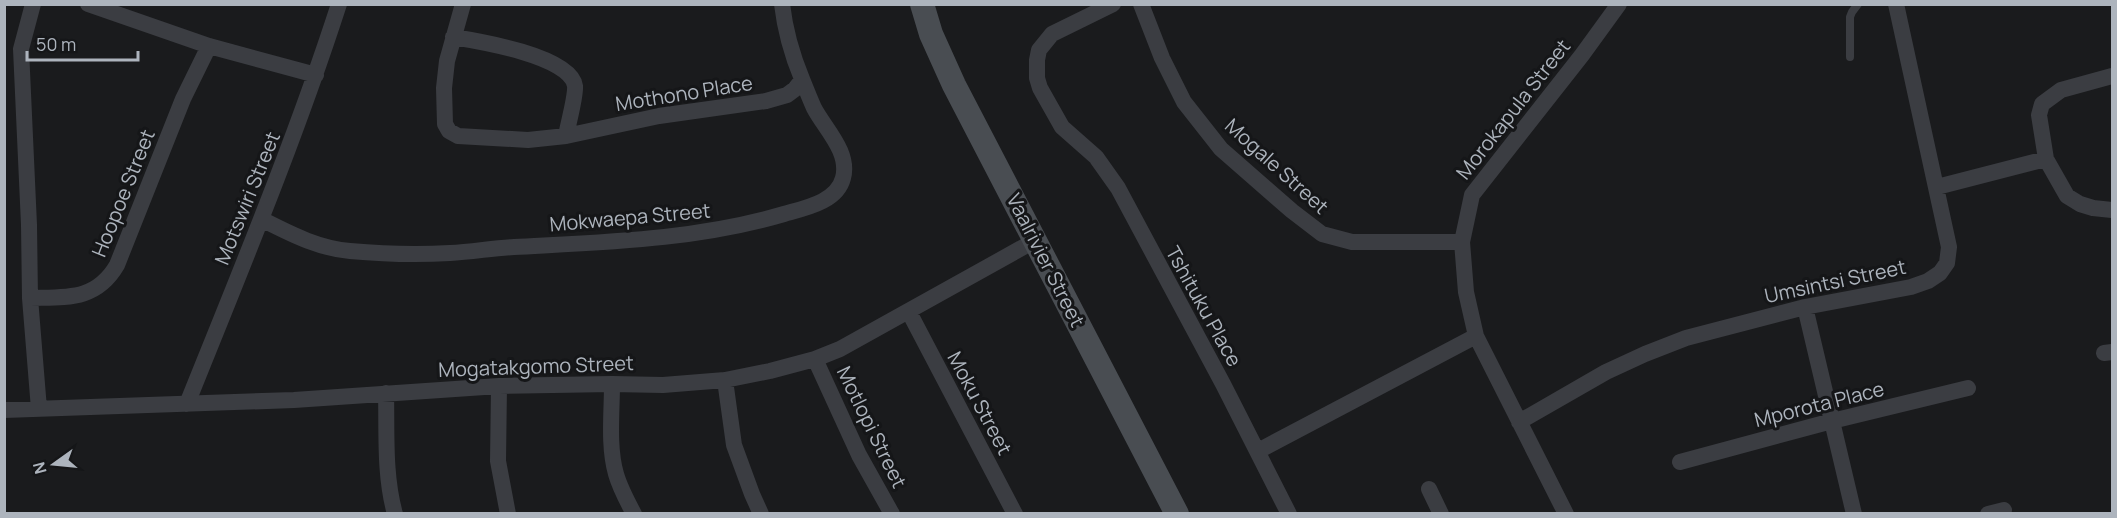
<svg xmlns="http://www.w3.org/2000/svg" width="2117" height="518" font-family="Manrope,sans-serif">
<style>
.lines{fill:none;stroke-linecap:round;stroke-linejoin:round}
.lane{stroke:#3b3d42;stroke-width:8}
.street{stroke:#3b3d42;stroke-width:16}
.secondary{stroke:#494d52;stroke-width:24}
.labels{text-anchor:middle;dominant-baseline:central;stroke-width:6;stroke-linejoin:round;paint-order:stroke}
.street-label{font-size:20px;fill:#adb4bd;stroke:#151618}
</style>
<rect width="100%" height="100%" fill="#1a1b1d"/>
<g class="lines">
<!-- lane -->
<path class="lane" d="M1850 57V17L1852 12 1858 4"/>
<!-- street -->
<path class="street" d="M33 4 21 49 29 225 30 298 39 409
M88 4 209 46 316 75
M463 4 447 61 444 88 445 124 449 131 458 136 528 140 566 136 659 116 766 101 787 95 795 89 802 80
M1113 4 1052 34 1039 50 1037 60V78L1040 88 1062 127 1096 157 1118 188 1223 384 1289 514
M1141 4 1162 58 1184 102 1221 149 1292 211 1322 234 1352 242H1462
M453 37C478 41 571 56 575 86 576 96 568 124 566 136
M2112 76 2061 90 2042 104 2039 115 2046 159 2067 196 2080 204 2093 208 2112 210
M1937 187 2046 159
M261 219C291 234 317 248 350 251 383 254 418 255 450 253 472 252 493 248 514 247 605 242 695 240 784 214 805 208 837 202 843 178 850 152 825 129 814 108 810 99 806 89 802 79 792 55 785 30 782 4
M30 298C66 297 96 301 117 265L183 99 209 46
M1805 307 1854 514
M909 312 1015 514
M2104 353 2112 352
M815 359 859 455 892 514
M725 380 734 445 752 494 761 514
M612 384C612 413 608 446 616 474 620 488 627 501 634 514
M499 386 498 461 508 514
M386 393C387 432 384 475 395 514
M187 404C240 272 295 140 339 4
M4 410 294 400 499 386 612 384 663 385 725 380 770 371 815 359 840 349 1036 240
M1519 422 1606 372 1645 354 1686 338 1805 307 1911 287 1928 281 1940 273 1947 263 1949 247 1896 4
M1258 451 1476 336
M1680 462 1832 421 1968 388
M1429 489 1441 514
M1566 514 1476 336 1466 292 1462 242 1472 195 1582 55 1619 4
M1988 514 2004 510"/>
<!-- secondary -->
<path class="secondary" d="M922 4 931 34 954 85 1177 514"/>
</g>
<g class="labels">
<!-- street labels -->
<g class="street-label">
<text transform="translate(684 93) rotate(-9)">Mothono Place</text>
<text transform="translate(1513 109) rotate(-52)">Morokapula Street</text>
<text transform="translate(1277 166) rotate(42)">Mogale Street</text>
<text transform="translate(123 193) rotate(-68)">Hoopoe Street</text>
<text transform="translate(247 198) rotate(-68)">Motswiri Street</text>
<text transform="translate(630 217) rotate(-5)">Mokwaepa Street</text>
<text transform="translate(1046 260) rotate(63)">Vaalrivier Street</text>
<text transform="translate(1835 281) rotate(-12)">Umsintsi Street</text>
<text transform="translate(1204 306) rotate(61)">Tshituku Place</text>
<text transform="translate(536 366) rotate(-2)">Mogatakgomo Street</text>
<text transform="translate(980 403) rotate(62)">Moku Street</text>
<text transform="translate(1819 404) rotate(-14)">Mporota Place</text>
<text transform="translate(872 427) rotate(64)">Motlopi Street</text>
</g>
</g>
<!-- border -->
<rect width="2117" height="518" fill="none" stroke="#adb4bd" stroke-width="12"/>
<!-- north arrow -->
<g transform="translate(54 464) rotate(255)" stroke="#151618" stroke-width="4.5" paint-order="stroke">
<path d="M0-4.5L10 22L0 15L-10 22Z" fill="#adb4bd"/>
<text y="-9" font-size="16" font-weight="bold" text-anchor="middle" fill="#adb4bd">N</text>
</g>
<!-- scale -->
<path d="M27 51v9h111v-9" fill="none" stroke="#adb4bd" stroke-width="3"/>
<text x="36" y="51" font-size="18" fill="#adb4bd" stroke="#151618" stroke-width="4.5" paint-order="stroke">50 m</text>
</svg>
